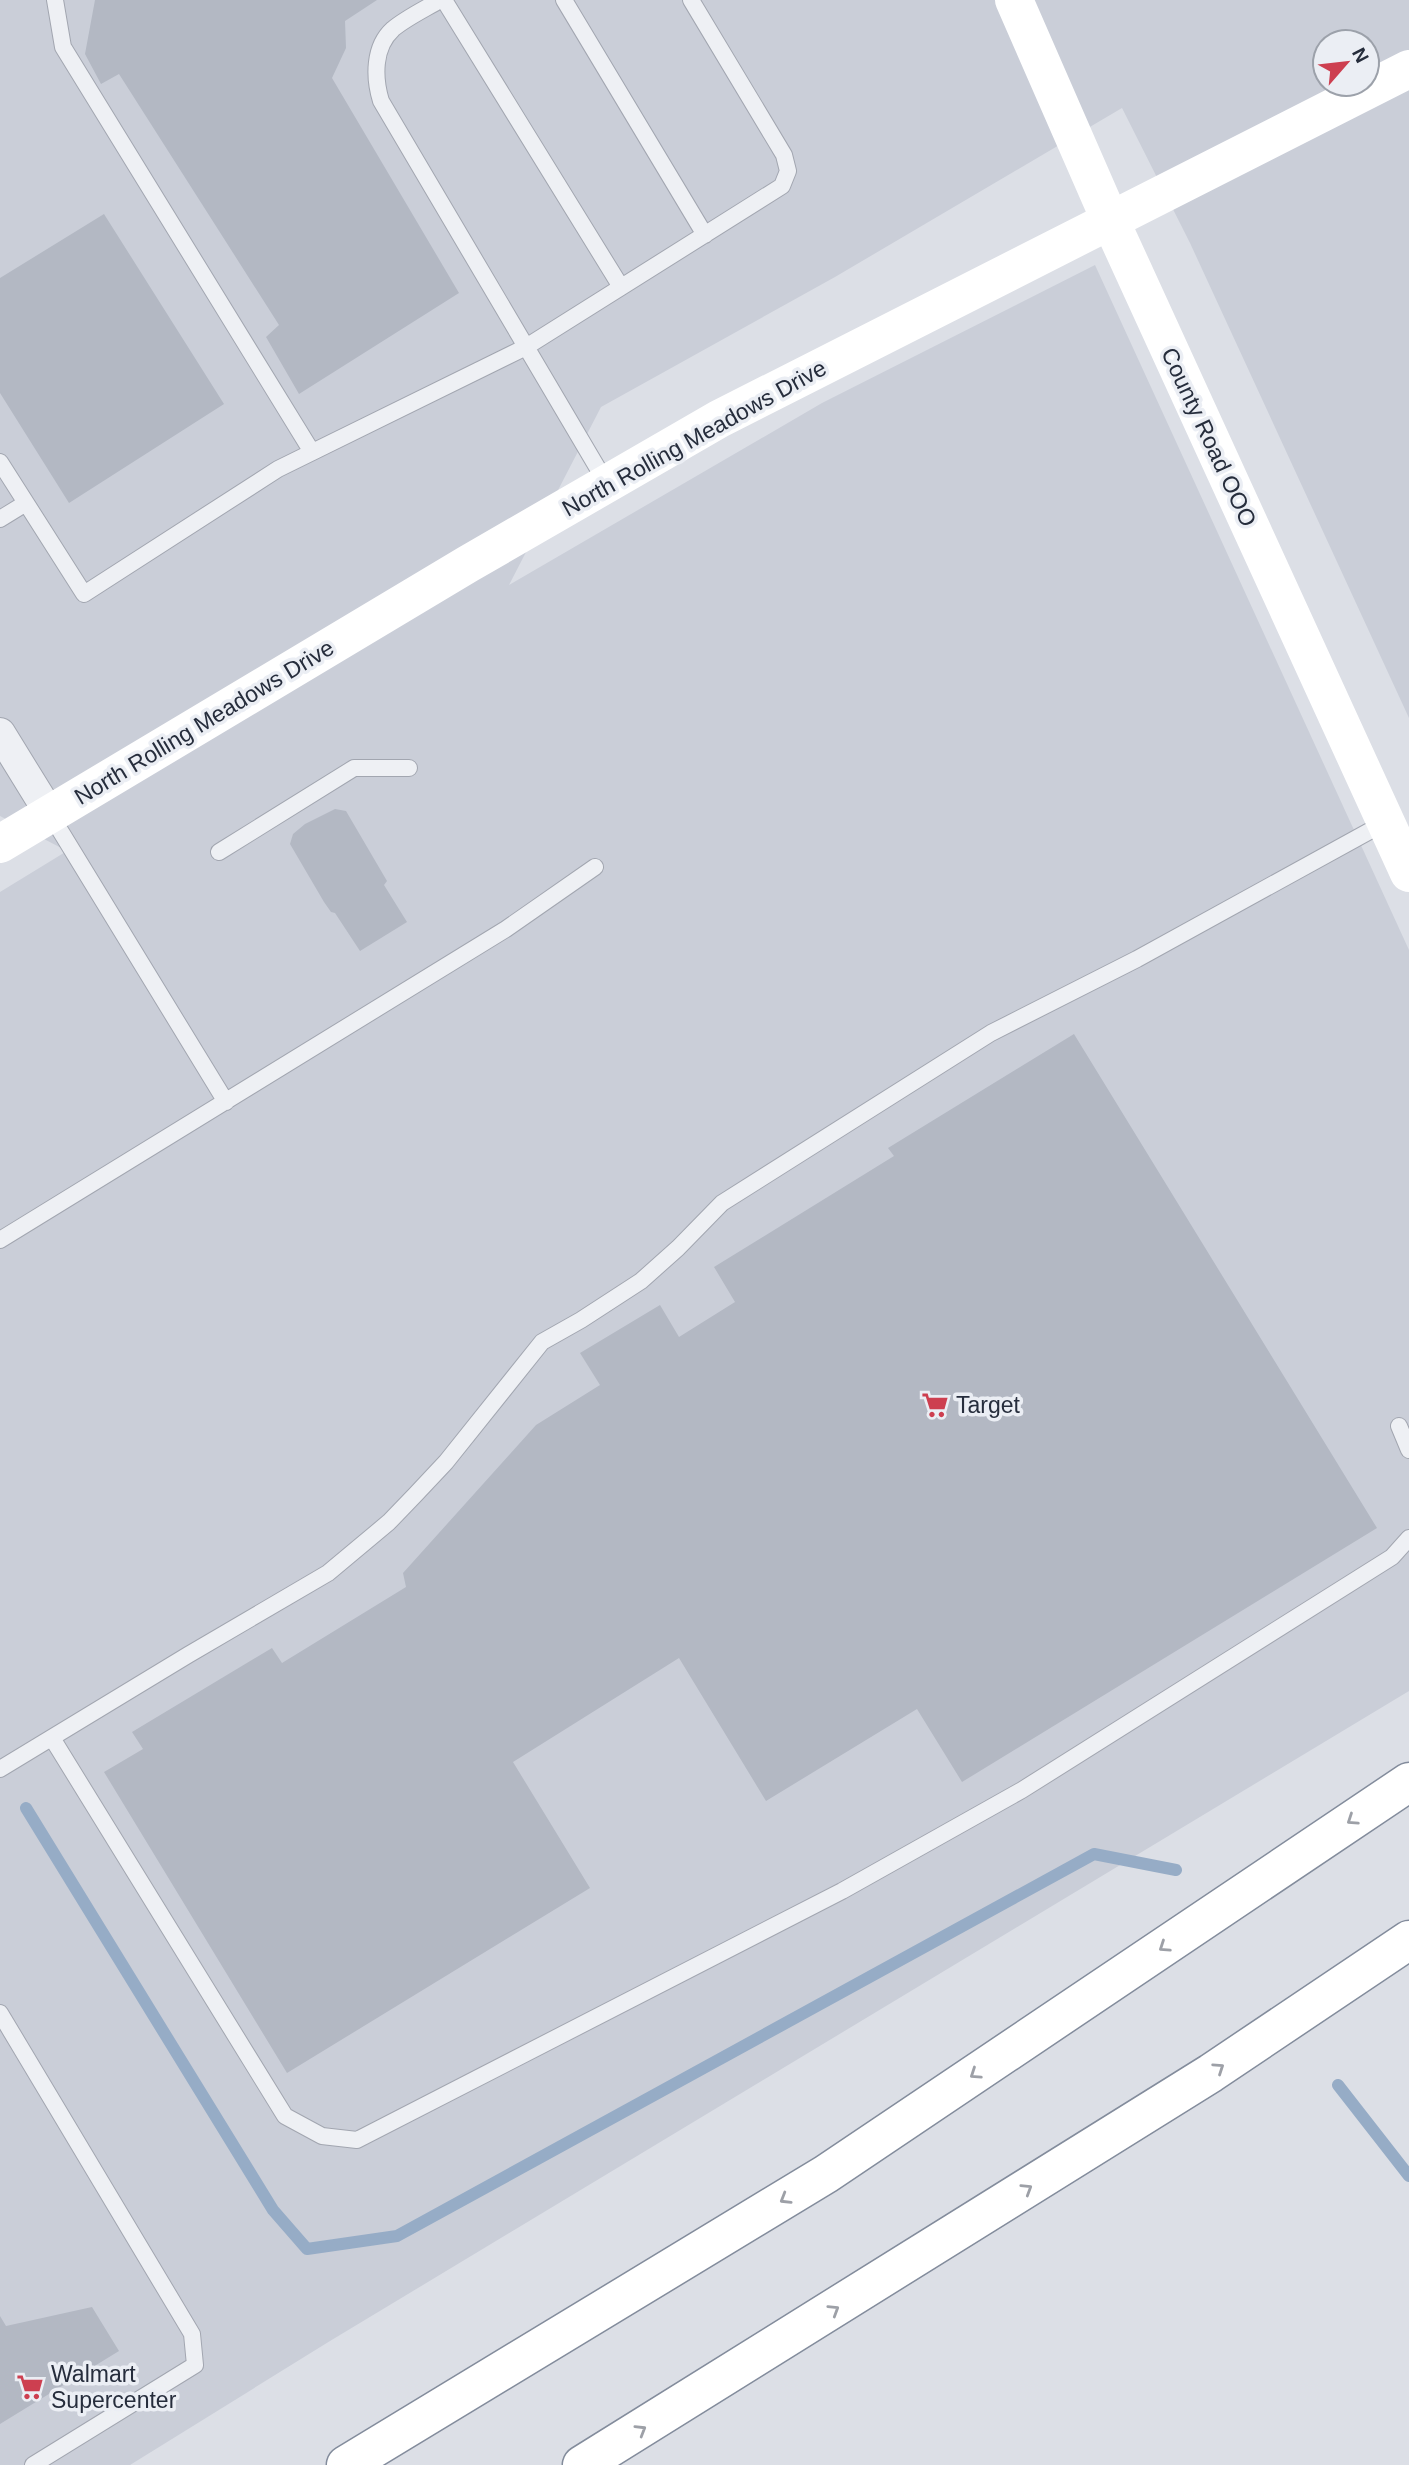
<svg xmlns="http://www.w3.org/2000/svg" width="1409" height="2465" font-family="Helvetica,sans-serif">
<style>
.built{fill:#caced8;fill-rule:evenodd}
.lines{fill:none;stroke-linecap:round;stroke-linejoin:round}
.stream{stroke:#96acc6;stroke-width:12}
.building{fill:#b3b8c3}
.lane-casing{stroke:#a2a6b0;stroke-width:18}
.street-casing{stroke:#a2a6b0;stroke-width:32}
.highway-casing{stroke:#838c9c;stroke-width:41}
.lane{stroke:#eef0f4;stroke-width:16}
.street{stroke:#eef0f4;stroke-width:30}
.secondary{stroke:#fff;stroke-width:38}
.highway{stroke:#fff;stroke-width:38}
.oneway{stroke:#9da0a7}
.labels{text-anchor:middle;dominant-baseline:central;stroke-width:7;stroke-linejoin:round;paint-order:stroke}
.street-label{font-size:23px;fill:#262d3c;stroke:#ebeef4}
.poi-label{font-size:23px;fill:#262d3c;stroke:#ebeef4;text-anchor:start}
</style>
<rect width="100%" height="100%" fill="#dcdfe6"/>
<!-- built -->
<path class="built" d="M0 0H1409V718L1190 243 1122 108 835 277 601 407 509 585 822 403 1095 265 1409 950V1691L330 2341 130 2465H0V892L67 851 0 816ZM1325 42H1367V84H1325Z"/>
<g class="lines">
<!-- stream -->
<path class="stream" d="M26 1808 273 2210 307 2249 397 2236 1094 1854 1176 1870
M1338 2085 1409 2176"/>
</g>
<!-- building -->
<path class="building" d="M95 0H377L345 21 346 48 332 78 459 293 299 394 266 337 279 325 119 74 101 84 85 54Z
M104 214 224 404 69 503 0 393V278Z
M335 809 346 811 387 881 384 885 407 922 360 951 335 913 331 912 324 902 290 844 293 834 305 824Z
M1074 1034 1377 1528 962 1782 917 1709 766 1801 679 1658 513 1762 590 1888 287 2073 104 1772 143 1749 132 1732 272 1648 282 1663 406 1587 403 1573 536 1425 600 1385 580 1353 660 1305 679 1337 735 1302 714 1267 894 1156 888 1148Z
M92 2307 119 2351 0 2424V2316L6 2326Z"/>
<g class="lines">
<!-- lane casing -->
<g class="lane-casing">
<path id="lane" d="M55 0 63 47 312 452
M440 0C425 9 406 18 393 29 373 47 374 78 381 101L607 484
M444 0 621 287
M564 0 705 235
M0 462 84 594 278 469 526 347 782 186 788 171 784 155 691 0
M0 519 26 503
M50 814 226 1102
M219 852 354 768H409
M0 1240 506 929 595 867
M1399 1426 1409 1450
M52 1738 285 2116 322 2136 357 2140 842 1891 1022 1790 1392 1557 1409 1538
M0 1769 188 1655 328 1573 389 1522 415 1495 446 1462 542 1342 581 1320 641 1281 678 1248 722 1203 991 1033 1137 959 1386 822
M0 2013 192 2334 195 2365 33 2465"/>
</g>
<!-- street casing -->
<g class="street-casing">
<path id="street" d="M0 733 50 814"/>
</g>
<!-- highway casing -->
<g class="highway-casing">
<path id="highway" d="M346 2465 826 2174 1409 1782
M582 2465 1211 2073 1409 1940"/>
</g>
<!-- lane -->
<use href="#lane" class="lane"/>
<!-- street -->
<use href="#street" class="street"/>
<!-- secondary -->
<path class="secondary" d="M1014 0 1111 222 1409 873
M0 844 468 564 719 419 1409 69"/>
<!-- highway -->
<use href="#highway" class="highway"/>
</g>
<!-- one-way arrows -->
<defs><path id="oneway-chevron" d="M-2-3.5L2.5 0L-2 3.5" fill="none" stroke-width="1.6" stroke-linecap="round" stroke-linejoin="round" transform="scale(1.75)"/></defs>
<g class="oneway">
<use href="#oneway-chevron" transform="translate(1352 1820) rotate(146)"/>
<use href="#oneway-chevron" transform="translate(1164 1947) rotate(146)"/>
<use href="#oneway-chevron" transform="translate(1219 2068) rotate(-34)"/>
<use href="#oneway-chevron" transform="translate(975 2074) rotate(146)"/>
<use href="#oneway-chevron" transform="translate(1027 2189) rotate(-32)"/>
<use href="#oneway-chevron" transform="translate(785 2199) rotate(149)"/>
<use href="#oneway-chevron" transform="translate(834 2310) rotate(-32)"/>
<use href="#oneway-chevron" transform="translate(641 2430) rotate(-31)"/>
</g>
<!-- icons -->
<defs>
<g id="supermarket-bare" transform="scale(2.1)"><path d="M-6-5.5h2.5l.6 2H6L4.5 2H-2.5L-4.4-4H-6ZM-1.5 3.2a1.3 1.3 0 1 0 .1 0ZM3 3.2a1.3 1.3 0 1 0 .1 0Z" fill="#cd3f50" stroke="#ebeef4" stroke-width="2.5" paint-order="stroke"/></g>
</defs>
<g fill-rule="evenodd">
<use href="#supermarket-bare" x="935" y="1405"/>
<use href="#supermarket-bare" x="30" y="2387"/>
</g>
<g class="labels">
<!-- street labels -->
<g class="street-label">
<text transform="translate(1209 437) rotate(65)">County Road OOO</text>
<text transform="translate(694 438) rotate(-29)">North Rolling Meadows Drive</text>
<text transform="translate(204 722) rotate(-31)">North Rolling Meadows Drive</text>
</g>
<!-- poi labels -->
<g class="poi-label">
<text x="956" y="1405">Target</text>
<text x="51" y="2374">Walmart<tspan x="51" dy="26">Supercenter</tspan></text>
</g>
</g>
<!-- north arrow -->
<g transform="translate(1346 63) rotate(62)"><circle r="33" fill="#ebeef4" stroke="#9ca1aa" stroke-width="2"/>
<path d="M0-5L12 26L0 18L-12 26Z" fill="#cd3f50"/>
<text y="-10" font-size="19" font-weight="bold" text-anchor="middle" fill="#262d3c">N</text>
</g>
</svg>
